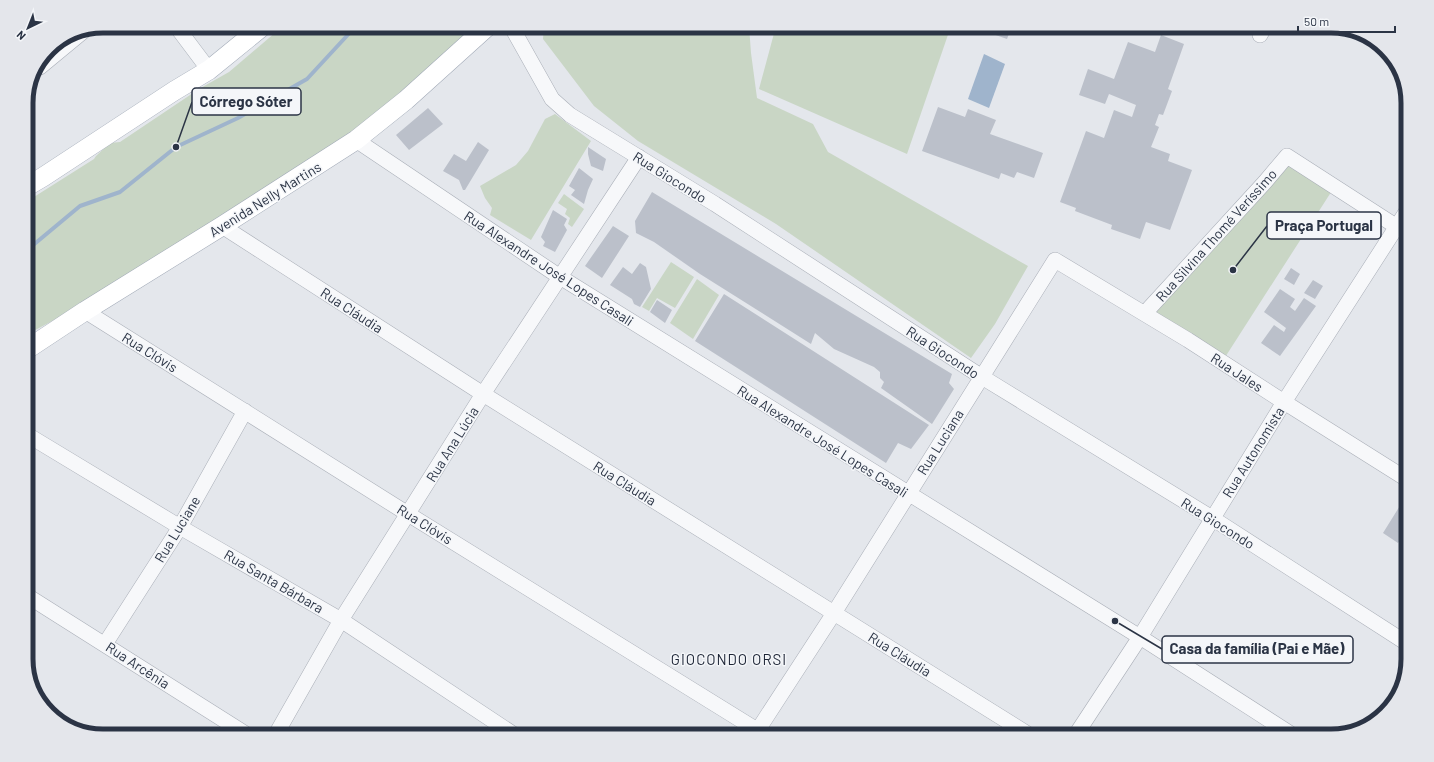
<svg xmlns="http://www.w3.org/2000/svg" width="1434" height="762" font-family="Barlow,sans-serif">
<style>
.green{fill:#c9d6c5}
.water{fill:#9fb4cc}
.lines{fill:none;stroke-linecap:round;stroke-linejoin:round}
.stream{stroke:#9fb4cc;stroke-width:4}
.building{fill:#bbc0ca}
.minor-casing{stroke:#a9aeb7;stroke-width:16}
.major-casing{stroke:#a3abb8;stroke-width:20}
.minor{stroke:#f7f8fa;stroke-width:15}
.major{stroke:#fff;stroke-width:19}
.labels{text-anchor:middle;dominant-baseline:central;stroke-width:3;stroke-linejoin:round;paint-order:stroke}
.street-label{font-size:14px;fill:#2b3445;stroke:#f4f6f9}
.neighbourhood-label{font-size:15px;letter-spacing:1px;fill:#1d2536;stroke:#f4f6f9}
.rim{fill:none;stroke:#2b3445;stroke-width:5}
.leader{fill:none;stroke:#2b3445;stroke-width:1.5}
.callout-dot{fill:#2b3445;stroke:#f4f6f9;stroke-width:1.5}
.callout{fill:#f4f6f9;stroke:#2b3445;stroke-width:1.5}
.callout-label{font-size:15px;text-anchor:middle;font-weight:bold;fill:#2b3445}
</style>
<rect width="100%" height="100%" fill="#e4e7ec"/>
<!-- green -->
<path class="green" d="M283 26H477L354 135 80 306 26 335V202L94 159 96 156 110 143 120 142 199 89 229 72Z
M544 26H749L751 53 757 98 813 124 828 152 1028 266 995 324 971 358 776 224 638 141 594 106 543 39Z
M776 26H951L907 154 759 89Z
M555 114 591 141 531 240 490 215 492 208 485 198 480 186 516 165 528 151 545 119Z
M1287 156 1335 186 1222 362 1145 313Z
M564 194 584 209 572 227 568 224 570 218 565 214 567 209 558 203Z
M671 262 694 277 675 308 657 298 649 311 642 307Z
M697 279 719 295 693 339 670 323Z"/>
<!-- water -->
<path class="water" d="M984 54 1005 64 989 108 968 99Z"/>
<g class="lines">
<!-- stream -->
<path class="stream" d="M26 251 80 206 120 192 176 147 238 118 307 79 356 26"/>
</g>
<!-- building -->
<path class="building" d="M989 26H1012L1007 39 987 32Z
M1161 35 1184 44 1168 89 1172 91 1163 115 1159 114 1155 125 1159 127 1151 147 1170 154 1168 161 1192 170 1170 230 1146 222 1140 239 1111 229 1112 225 1075 211 1076 208 1060 202 1086 131 1104 138 1114 110 1132 117 1136 105 1109 94 1105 104 1079 95 1088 69 1114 79 1128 42 1155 52Z
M938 107 965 117 968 109 996 120 990 134 1043 153 1034 178 1017 172 1014 178 1001 173 999 179 922 151Z
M428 108 443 124 409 150 396 135Z
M478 142 489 150 465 190H463L459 180 443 171 454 154 466 161Z
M588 147 606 159 603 171 591 166 588 154Z
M579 168 593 179 588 190 584 204 571 195 575 190 569 186Z
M652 192 952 374 949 383 954 389 932 424 881 388 884 382 880 378V372L874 367 834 349 815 333 811 344 700 274 654 242 636 233 635 221Z
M553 210 567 219 564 225 567 230 555 252 543 246 545 242 541 237Z
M613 226 629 236 602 278 585 266Z
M640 263 646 267 651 289 640 307 634 304 632 299 610 285 623 267 632 274Z
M1291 268 1300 274 1294 285 1284 279Z
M1313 280 1323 286 1315 299 1304 293Z
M1280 289 1295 299 1290 307 1295 311 1304 298 1316 306 1280 356 1261 343 1274 325 1284 332 1286 328 1264 312Z
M724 294 929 425 911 449 898 443 886 463 695 341Z
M657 300 672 310 665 323 650 312Z
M1406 496 1408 498V528L1398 543 1383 533Z"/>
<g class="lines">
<!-- minor casing -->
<g class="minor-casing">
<path id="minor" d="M176 26 209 70
M511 26 552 99 570 115 715 204 982 377 1212 518 1408 644
M1260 35 1265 26
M40 67 86 29
M356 140 560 277 1140 637 1294 736
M222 226 483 394 1031 736
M85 311 408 514 765 735
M1145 313 1265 182 1287 156 1408 234
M26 434 180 527 341 620 516 736
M26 595 249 736
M105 644 180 527 245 411
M275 736 341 620 483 394 639 157
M754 736 834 613 1055 260 1188 340 1284 402 1408 480
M1075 736 1140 637 1284 402 1408 209"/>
</g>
<!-- major casing -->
<g class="major-casing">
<path id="major" d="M26 187 43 177 174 91 209 70 263 26
M26 350 85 311 222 226 356 140 406 100 488 26"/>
</g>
<!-- minor -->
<use href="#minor" class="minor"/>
<!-- major -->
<use href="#major" class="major"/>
</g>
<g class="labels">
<!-- street labels -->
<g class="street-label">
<text transform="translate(670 177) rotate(32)">Rua Giocondo</text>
<text transform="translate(265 199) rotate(-32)">Avenida Nelly Martins</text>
<text transform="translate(1216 235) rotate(-48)">Rua Silvina Thomé Veríssimo</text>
<text transform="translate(549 268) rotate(33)">Rua Alexandre José Lopes Casali</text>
<text transform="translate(352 310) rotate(33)">Rua Cláudia</text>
<text transform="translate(150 352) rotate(32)">Rua Clóvis</text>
<text transform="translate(943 352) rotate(33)">Rua Giocondo</text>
<text transform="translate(1237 372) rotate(33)">Rua Jales</text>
<text transform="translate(823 441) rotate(32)">Rua Alexandre José Lopes Casali</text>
<text transform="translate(940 442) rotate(-58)">Rua Luciana</text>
<text transform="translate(452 444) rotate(-58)">Rua Ana Lúcia</text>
<text transform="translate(1253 452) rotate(-58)">Rua Autonomista</text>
<text transform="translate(625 483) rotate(32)">Rua Cláudia</text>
<text transform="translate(1218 523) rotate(32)">Rua Giocondo</text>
<text transform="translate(425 524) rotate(32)">Rua Clóvis</text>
<text transform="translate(177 529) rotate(-59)">Rua Luciane</text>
<text transform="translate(274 581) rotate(30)">Rua Santa Bárbara</text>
<text transform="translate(900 654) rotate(32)">Rua Cláudia</text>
<text transform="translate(138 665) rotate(33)">Rua Arcênia</text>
</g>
<!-- neighbourhood labels -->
<g class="neighbourhood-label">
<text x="729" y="659">GIOCONDO ORSI</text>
</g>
</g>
<!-- crop -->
<path d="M0 0H1434V762H0ZM103 33H1331A70 70 0 0 1 1401 103V659A70 70 0 0 1 1331 729H103A70 70 0 0 1 33 659V103A70 70 0 0 1 103 33Z" fill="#e4e6eb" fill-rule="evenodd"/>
<path class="rim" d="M103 33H1331A70 70 0 0 1 1401 103V659A70 70 0 0 1 1331 729H103A70 70 0 0 1 33 659V103A70 70 0 0 1 103 33Z"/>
<!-- callouts -->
<path class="leader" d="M176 147L192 102M1233 270L1267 226M1115 621L1162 649"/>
<g class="callout-dot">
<circle cx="176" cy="147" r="4"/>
<circle cx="1233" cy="270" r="4"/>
<circle cx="1115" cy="621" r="4"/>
</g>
<g class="callout">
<rect x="192" y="88" width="109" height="27" rx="4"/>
<rect x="1267" y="212" width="114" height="27" rx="4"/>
<rect x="1162" y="636" width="191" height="27" rx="4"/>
</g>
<g class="callout-label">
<text x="246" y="107">Córrego Sóter</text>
<text x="1324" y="231">Praça Portugal</text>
<text x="1257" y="654">Casa da família (Pai e Mãe)</text>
</g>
<!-- north arrow -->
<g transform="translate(28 28) rotate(223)" stroke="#f4f6f9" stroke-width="3" paint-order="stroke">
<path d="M0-3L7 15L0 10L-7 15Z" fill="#2b3445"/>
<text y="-6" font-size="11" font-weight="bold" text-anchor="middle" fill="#2b3445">N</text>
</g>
<!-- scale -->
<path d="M1298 26v6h97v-6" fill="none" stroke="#2b3445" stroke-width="2"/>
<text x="1304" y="26" font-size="12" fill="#2b3445" stroke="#f4f6f9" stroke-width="3" paint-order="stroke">50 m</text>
</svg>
